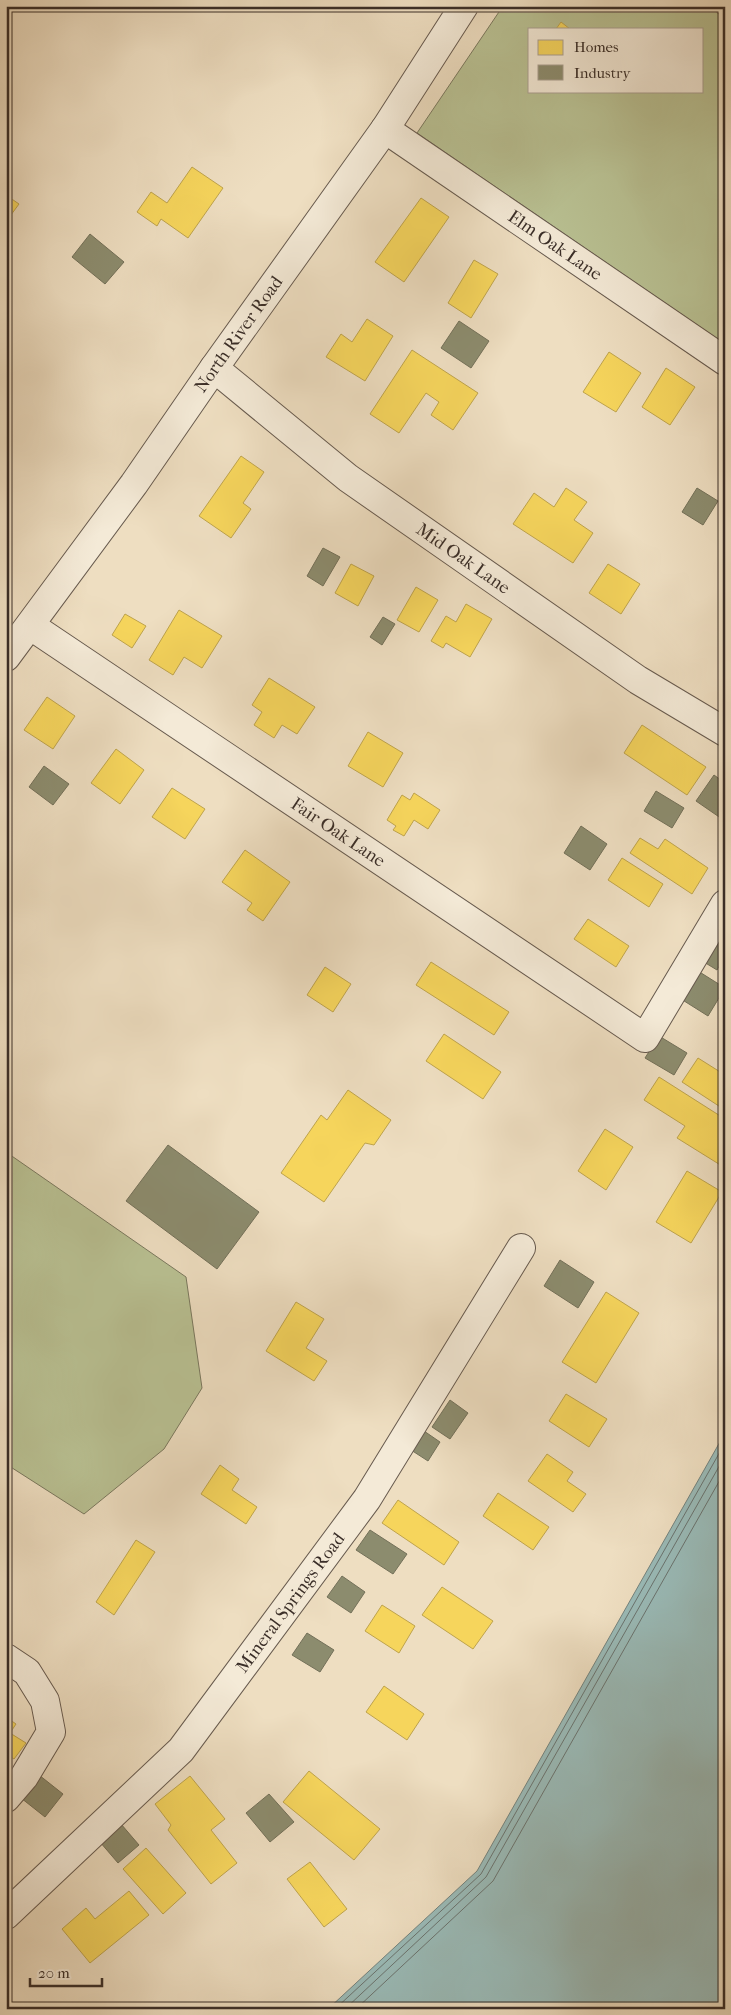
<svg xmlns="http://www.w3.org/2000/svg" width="731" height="2015" font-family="'IM FELL French Canon',serif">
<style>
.green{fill:#b9c193;stroke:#7a785e;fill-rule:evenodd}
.water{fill:#9abbb8;stroke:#74837e}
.homes{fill:#f6d55c;stroke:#bea34c}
.industry{fill:#8c8c6e;stroke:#737059}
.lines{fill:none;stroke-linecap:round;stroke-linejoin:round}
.shore{stroke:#6a7470;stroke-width:1}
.minor-casing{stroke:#675a4e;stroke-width:30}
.tertiary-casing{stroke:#675a4e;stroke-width:30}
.minor{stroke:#f4ead7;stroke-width:28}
.tertiary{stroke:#f4ead7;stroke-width:28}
.labels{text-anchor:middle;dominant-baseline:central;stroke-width:5;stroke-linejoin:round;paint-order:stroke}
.street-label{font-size:18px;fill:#3a2e28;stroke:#f4ead7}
</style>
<rect width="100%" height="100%" fill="#eedec1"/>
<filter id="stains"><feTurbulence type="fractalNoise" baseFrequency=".004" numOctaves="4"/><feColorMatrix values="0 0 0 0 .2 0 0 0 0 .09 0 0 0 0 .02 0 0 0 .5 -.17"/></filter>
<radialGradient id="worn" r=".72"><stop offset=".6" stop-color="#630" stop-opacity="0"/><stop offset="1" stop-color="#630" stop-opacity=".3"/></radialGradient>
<!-- green -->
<path class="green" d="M503 6H707L725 18V344L417 133ZM530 29H702V91H530Z
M6 1152 186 1277 202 1388 164 1449 84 1514 6 1464Z"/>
<!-- water -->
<path class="water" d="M725 1433V2009H328L477 1871Z"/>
<!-- homes -->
<path class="homes" d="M561 22 570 29H556Z
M192 167 223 188 188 238 161 219 157 226 137 212 151 192 167 203Z
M6 195 19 204 8 219 6 217Z
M421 198 449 217 404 282 375 262Z
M474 260 498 274 471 318 448 303Z
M367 319 393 336 365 381 326 357 341 334 352 342Z
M412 350 478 393 453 430 431 415 439 402 426 393 399 433 370 414Z
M609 352 641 373 616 412 583 392Z
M666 368 695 387 670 425 642 407Z
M241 456 264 472 243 503 251 509 231 538 199 516Z
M566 488 587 502 574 520 593 533 573 563 513 524 534 493 554 507Z
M351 564 374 576 358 606 335 593Z
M608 564 640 584 621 614 589 593Z
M416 587 438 600 419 632 397 620Z
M466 604 492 619 470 657 446 643 443 648 431 641 446 616 456 622Z
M179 610 222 636 202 668 184 657 173 675 149 660Z
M125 614 146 626 132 648 112 635Z
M269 678 315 707 297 734 282 725 274 738 254 725 262 712 252 705Z
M47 697 75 716 53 749 24 730Z
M642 725 706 767 687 795 624 753Z
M368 732 403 753 383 787 348 766Z
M116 749 144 770 120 804 91 783Z
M172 788 205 809 185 839 152 817Z
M414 793 440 810 428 829 414 820 404 836 393 830 396 826 387 820 402 795 410 800Z
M640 838 658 849 665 839 708 868 692 894 630 853Z
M245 850 290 882 263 921 247 910 252 903 222 882Z
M622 858 663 884 649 907 608 880Z
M588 919 629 946 616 967 574 939Z
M431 962 509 1012 494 1035 416 985Z
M325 967 351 984 333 1012 307 995Z
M444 1034 501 1072 483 1099 426 1061Z
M698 1058 725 1075V1110L682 1082Z
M659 1077 725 1119V1161L722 1166 677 1138 685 1126 644 1100Z
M348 1090 391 1120 374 1145 365 1143 324 1202 281 1173 321 1115 327 1120Z
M605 1129 633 1147 606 1190 578 1171Z
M687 1171 722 1192 691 1243 656 1222Z
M606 1292 639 1313 596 1383 562 1362Z
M296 1302 324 1319 306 1348 327 1361 314 1381 266 1351Z
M566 1394 607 1419 589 1447 549 1421Z
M547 1454 573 1472 567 1481 586 1494 573 1512 528 1481Z
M220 1465 239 1479 232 1490 257 1507 246 1524 201 1494Z
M498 1493 549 1527 533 1550 483 1516Z
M398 1500 459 1542 444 1565 382 1523Z
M136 1540 155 1552 114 1615 96 1602Z
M442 1587 493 1621 473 1649 422 1615Z
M382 1605 415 1626 399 1653 365 1631Z
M384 1686 424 1714 407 1740 366 1712Z
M6 1717 16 1724 10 1733 26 1743 14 1759 6 1754Z
M309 1771 380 1829 354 1860 283 1802Z
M190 1776 225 1819 211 1830 237 1863 211 1884 168 1830 171 1825 155 1804Z
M146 1848 186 1893 163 1914 123 1869Z
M310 1862 347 1909 324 1927 287 1879Z
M129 1891 149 1915 90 1963 62 1929 86 1908 95 1919Z"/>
<!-- industry -->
<path class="industry" d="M90 234 124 262 105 284 72 257Z
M459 321 489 341 471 368 441 348Z
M697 488 718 501 703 525 682 512Z
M323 548 340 557 323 586 307 576Z
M383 617 395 624 382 645 370 637Z
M44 766 69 784 53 805 29 787Z
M714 775 725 783V821L696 801Z
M656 791 684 808 672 828 644 811Z
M581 826 607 844 590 870 564 853Z
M713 936 725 943V956L717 970 699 959Z
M698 971 725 988 708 1016 681 999Z
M659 1036 687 1053 674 1075 645 1058Z
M168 1145 259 1212 217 1269 126 1201Z
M560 1260 594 1282 578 1308 544 1286Z
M450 1400 468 1413 450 1439 432 1427Z
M424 1431 440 1442 428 1461 411 1450Z
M370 1530 407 1554 393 1574 356 1550Z
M342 1576 365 1592 351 1613 327 1597Z
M307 1633 334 1650 320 1672 292 1655Z
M39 1775 63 1794 45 1817 21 1798Z
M269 1794 294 1822 270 1842 246 1813Z
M121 1824 139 1845 118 1863 100 1842Z"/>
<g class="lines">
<!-- shore -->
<path class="shore" d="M335 2009 481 1874 725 1443
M345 2009 486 1877 725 1456
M356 2009 493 1881 725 1471"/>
<!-- minor casing -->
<g class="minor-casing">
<g id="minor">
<path id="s1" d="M385 129 725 361"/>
<path id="s2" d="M214 368 348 478 638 680 725 732"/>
<path id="s3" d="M31 626 645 1038 725 904"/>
<path d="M6 1658 27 1672 45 1701 51 1732 24 1777 6 1798"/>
<path id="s4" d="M6 1915 181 1750 367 1499 521 1248"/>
</g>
</g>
<!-- tertiary casing -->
<g class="tertiary-casing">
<g id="tertiary">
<path id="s5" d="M6 657 134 484 214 368 385 129 464 6"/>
</g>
</g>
<!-- minor -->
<use href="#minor" class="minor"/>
<!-- tertiary -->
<use href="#tertiary" class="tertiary"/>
</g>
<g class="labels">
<!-- street labels -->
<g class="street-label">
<text stroke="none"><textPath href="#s1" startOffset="206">Elm Oak Lane</textPath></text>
<text stroke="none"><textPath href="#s5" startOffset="398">North River Road</textPath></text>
<text stroke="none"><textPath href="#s2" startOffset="314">Mid Oak Lane</textPath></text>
<text stroke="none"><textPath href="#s3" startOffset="370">Fair Oak Lane</textPath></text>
<text stroke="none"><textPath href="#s4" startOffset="424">Mineral Springs Road</textPath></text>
</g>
</g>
<!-- margin -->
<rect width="731" height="2015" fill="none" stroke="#eedec1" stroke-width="25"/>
<rect x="8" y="8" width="716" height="2000" fill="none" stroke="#3a2e28" stroke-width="2.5"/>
<rect x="12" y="12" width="706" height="1990" fill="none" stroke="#3a2e28"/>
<!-- legend -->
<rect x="528" y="28" width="175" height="65" fill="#f4ead7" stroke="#aa9f91"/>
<rect x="538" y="40" width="25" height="15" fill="#f6d55c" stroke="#aa9f91"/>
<text x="574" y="52" font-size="15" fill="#3a2e28">Homes</text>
<rect x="538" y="65" width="25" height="15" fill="#8c8c6e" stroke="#aa9f91"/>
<text x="574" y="78" font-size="15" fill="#3a2e28">Industry</text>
<!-- scale -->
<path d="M30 1978v8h72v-8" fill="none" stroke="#3a2e28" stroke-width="2.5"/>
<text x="38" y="1978" font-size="15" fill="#3a2e28" stroke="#f4ead7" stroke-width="4" paint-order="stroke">20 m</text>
<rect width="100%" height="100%" filter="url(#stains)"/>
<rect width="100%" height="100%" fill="url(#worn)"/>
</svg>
